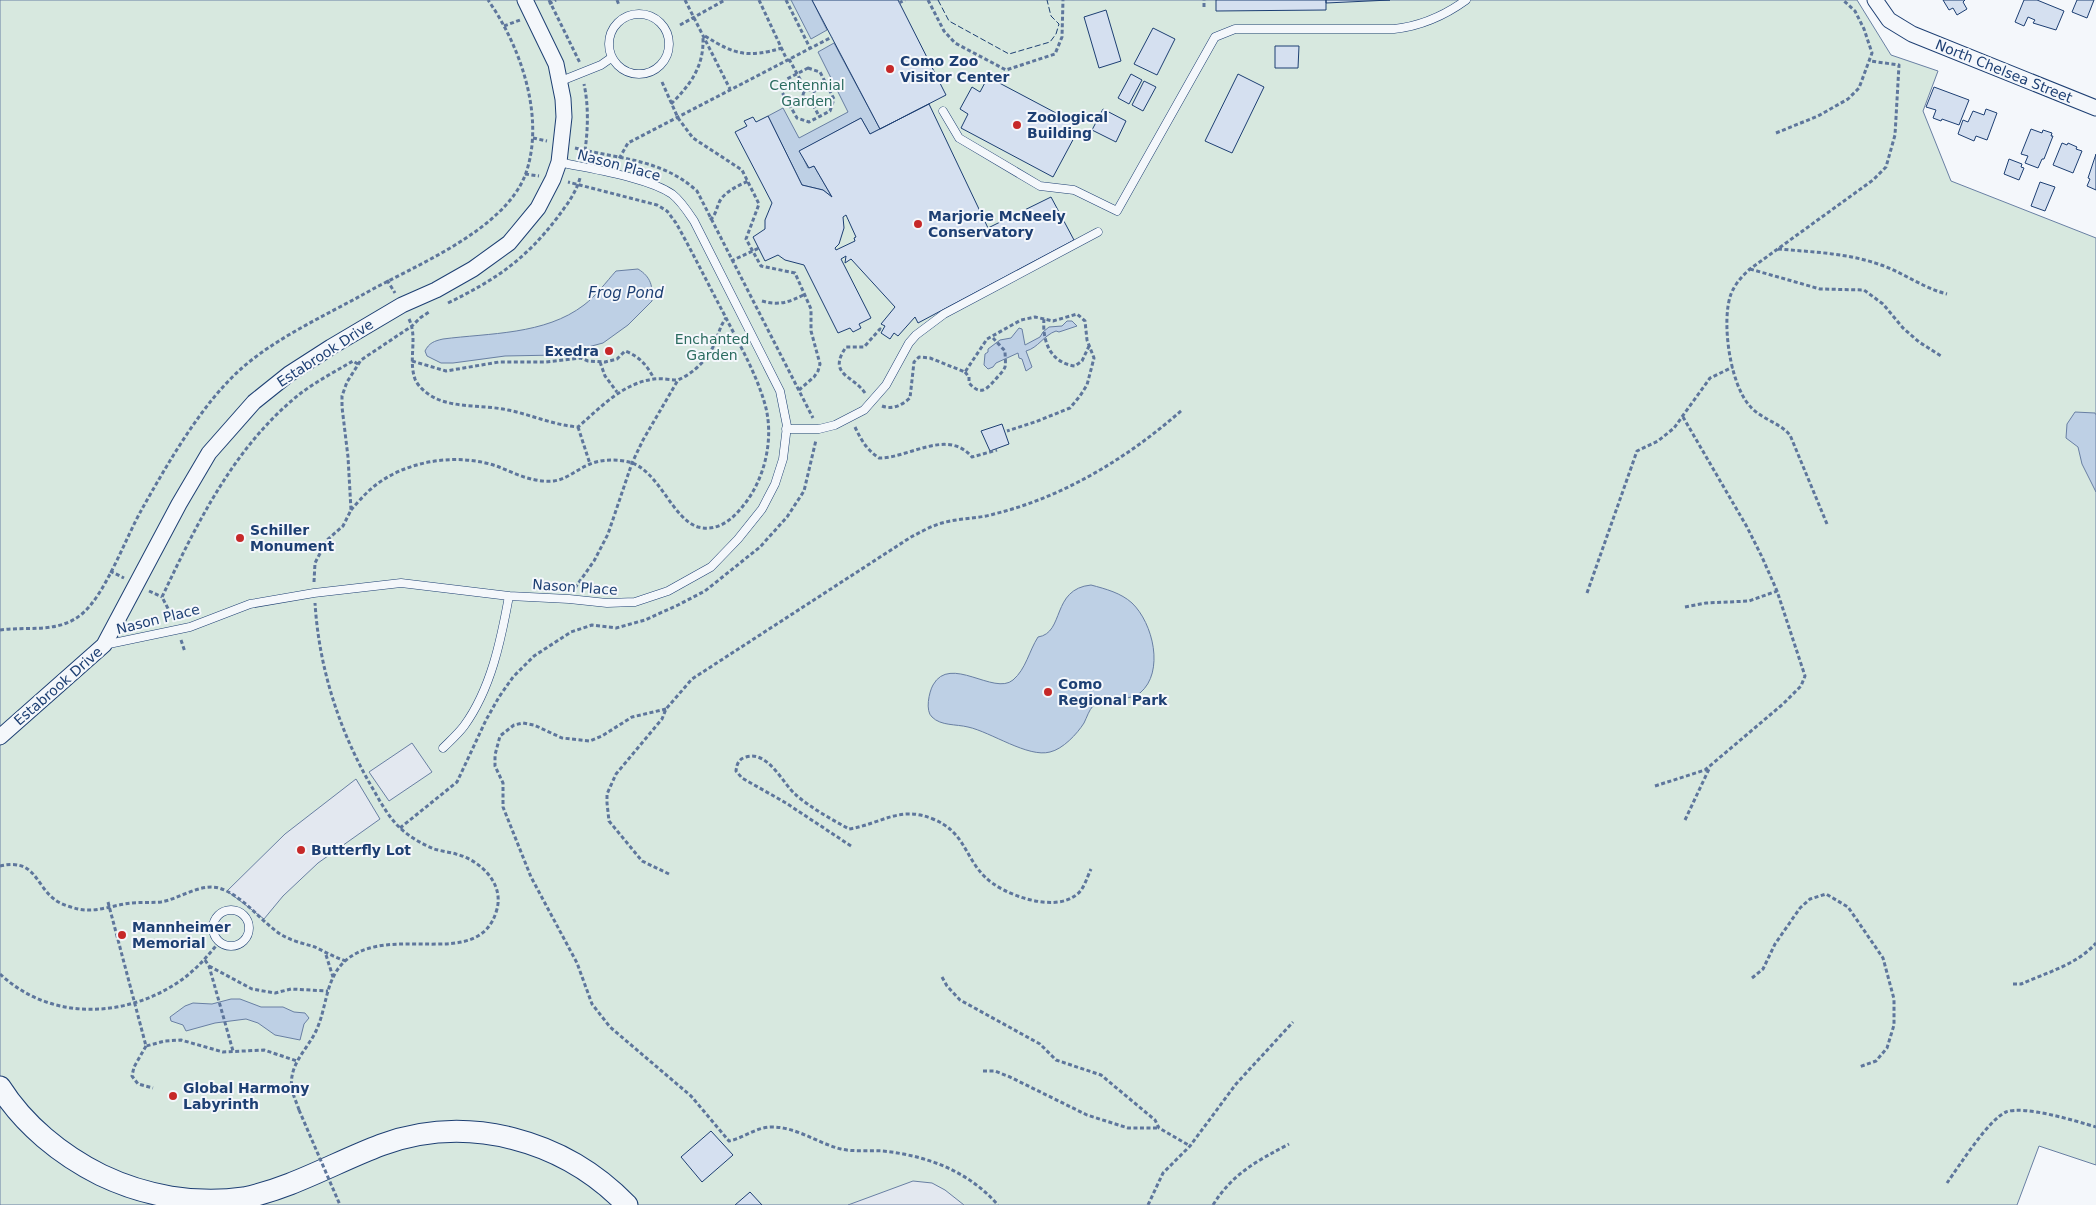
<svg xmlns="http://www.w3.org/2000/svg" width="2096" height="1205" font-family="'DejaVu Sans',sans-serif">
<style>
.green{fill:#d7e8df;stroke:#687fa3}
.parking{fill:#e3e8f0;stroke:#687fa3}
.water{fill:#bed0e5;stroke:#687fa3}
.building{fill:#d5e0f0;stroke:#1d3f73;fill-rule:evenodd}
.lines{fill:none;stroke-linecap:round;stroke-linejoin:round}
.service-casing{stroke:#1d3f73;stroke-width:9}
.minor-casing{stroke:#1d3f73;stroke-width:17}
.secondary-casing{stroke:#1d3f73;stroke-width:23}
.path{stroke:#5e769c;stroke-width:3;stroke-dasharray:4 2.5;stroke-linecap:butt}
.service{stroke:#f4f7fb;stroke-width:8}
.minor{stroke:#f4f7fb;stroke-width:15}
.secondary{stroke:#f4f7fb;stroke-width:21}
.path-bridge{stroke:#5e769c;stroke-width:3;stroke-dasharray:4 2.5;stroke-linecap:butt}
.fence{stroke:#1d3f73;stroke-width:1;stroke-dasharray:6 2.5;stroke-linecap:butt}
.poi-dot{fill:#c62828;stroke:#f4f7fb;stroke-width:2}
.labels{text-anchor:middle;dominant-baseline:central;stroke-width:4;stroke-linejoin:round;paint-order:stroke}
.poi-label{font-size:14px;font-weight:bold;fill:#1d3f73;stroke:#f4f7fb;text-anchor:start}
.street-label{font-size:14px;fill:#1d3f73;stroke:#f4f7fb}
.park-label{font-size:14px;fill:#2c6c60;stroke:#f4f7fb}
.water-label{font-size:15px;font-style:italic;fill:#1d3f73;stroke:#f4f7fb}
</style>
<rect width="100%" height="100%" fill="#f4f7fb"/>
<!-- green -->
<path class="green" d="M0 0H1857L1891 55 1938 71 1923 111 1951 181 2096 238V1165L2039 1146 2017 1205H0Z"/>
<!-- parking -->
<path class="parking" d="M412 743 432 772 389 801 369 772Z
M356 779 380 819 318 863 283 896 264 919 227 891 285 834Z
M913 1181 932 1183 945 1190 964 1205H848Z"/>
<!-- water -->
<path class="water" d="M791 0H812L827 30 811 39Z
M834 43 880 129 870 134 861 118 800 151 808 168 814 166 832 197 823 190 802 185 768 116 783 108 799 138 848 112 818 52Z
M638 269C651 277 653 286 652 301L628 325 603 343 558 355 505 356 453 363H441L427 356 425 351C429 343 434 341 443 339 489 333 545 335 584 305 596 296 606 282 616 271Z
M1067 321H1072L1077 326 1059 332 1056 331C1044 335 1038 348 1026 351L1032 367 1026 371 1022 359 1019 358 1018 353 996 363 993 367 988 369 984 365 985 354 988 352V349L1000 340 1011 338 1019 328 1022 329 1025 345 1040 337 1043 332 1049 327 1062 326Z
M2075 412 2095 413 2096 415V492L2082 464 2078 447 2066 438 2067 424Z
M1091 585C1106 589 1121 593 1132 603 1153 623 1165 672 1140 693 1127 703 1106 694 1093 706 1089 710 1087 717 1084 723 1077 734 1063 749 1050 752 1028 758 991 732 968 727 956 724 941 726 932 717 925 711 929 692 933 685 950 654 994 696 1013 680 1026 669 1029 651 1038 637 1065 633 1051 589 1091 585Z
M231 999H240L261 1007H283L294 1012 305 1013 309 1018 304 1024 300 1040 275 1035 258 1023 246 1019 215 1023 186 1031 183 1025 171 1021 170 1017 185 1006 193 1003 212 1004Z"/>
<!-- building -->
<path class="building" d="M812 0H898L946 95 880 129Z
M1216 0H1326V10L1216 11Z
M1326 0H1390L1326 3Z
M1943 0H1965L1963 2 1967 9 1957 15 1953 8 1949 10Z
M2024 0H2037L2064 11 2056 30 2033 23 2035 20 2028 17 2024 26 2015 22Z
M2077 0H2094L2087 18 2072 12Z
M1106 10 1121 61 1099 68 1084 17Z
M1153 28 1175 39 1157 75 1134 64Z
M1275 46H1299L1298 68H1275Z
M1131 74 1142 80 1129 104 1118 98Z
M1238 74 1264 87 1232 153 1205 141Z
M988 77 1073 122 1068 132 1075 136 1053 177 961 128 968 114 960 109 972 87 980 92Z
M1144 81 1156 87 1143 111 1132 105Z
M1934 87 1969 100 1959 125 1942 119 1941 121 1933 118 1936 110 1926 107Z
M929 104 988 228 1051 197 1074 240 918 323 915 317 898 336 894 333 890 339 881 333 885 326 881 324 895 307 851 259 845 263 846 256 841 259 871 318 859 324 861 328 853 332 850 328 838 333 804 265 785 260 778 255 765 261 753 237 765 229V220L772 203 735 132 747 126 744 121 753 117 756 122 768 116 802 185 823 190 832 197 814 166 809 168 799 151 861 118 870 134ZM846 215 856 237 854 238 855 241 836 250 835 248 839 244 844 228 843 217Z
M1103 109 1126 121 1116 142 1092 130Z
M1986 109 1997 113 1987 140 1976 136 1974 141 1958 134 1963 120 1968 122 1973 111 1984 115Z
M2031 129 2042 133 2043 130 2052 133 2051 136H2053L2044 159H2042L2038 168 2025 163 2028 156 2021 154Z
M2062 143 2067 145 2068 143 2077 147 2076 149 2082 151 2073 173 2053 165Z
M2096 154V190L2087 186 2090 179 2088 178Z
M2009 159 2022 164 2021 167 2024 168 2019 180 2004 174Z
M2040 182 2055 187 2045 211 2031 206Z
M1002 424 1009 444 990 451 981 431Z
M711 1131 733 1155 702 1182 681 1157Z
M750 1192 762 1205H735Z"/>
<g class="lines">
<!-- service casing -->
<g class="service-casing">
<path id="service" d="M609 44a30 30 0 1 1 60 0a30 30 0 1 1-60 0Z
M561 81 601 65 611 58
M943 111 959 138 1040 186 1074 190 1117 211 1215 37 1235 29H1394C1421 26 1444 16 1466 0
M786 429H819L835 425 864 410 886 385 909 343 916 335 944 314 1098 232
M104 645 190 627 250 604 314 593 401 583 509 596 569 599 607 603 635 602 668 591 711 567 738 539 762 509 775 484 783 459 787 426 780 391 694 221C688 212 681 201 672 194 647 177 590 169 559 162
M443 748C450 741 458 734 464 726 491 689 501 640 509 596
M213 928a18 18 0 1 1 36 0a18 18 0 1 1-36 0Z"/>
</g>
<!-- minor casing -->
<g class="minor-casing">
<path id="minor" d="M1875 0 1889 20 1912 34 2096 108
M0 737 104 645 179 504 209 453 254 402 289 374 331 347 402 305 436 290 473 269 509 243 538 208 553 179 559 162 564 117 563 99 556 64 525 0"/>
</g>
<!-- secondary casing -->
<g class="secondary-casing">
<path id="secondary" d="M0 1087C24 1125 61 1155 101 1175 145 1196 195 1205 244 1198 292 1188 336 1162 381 1145 468 1113 564 1140 627 1205"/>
</g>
<!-- path -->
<path class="path" d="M549 0 580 63
M617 0 619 5
M685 0 730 89
M759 0 787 60
M786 0 810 48
M928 0 944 31 955 43 1006 70 1055 54 1062 37 1063 0
M899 3 905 0
M549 4 556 0
M1204 7V0
M680 25 725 0
M504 26 520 20
M705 36C735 55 748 58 782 48
M789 59 806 90
M808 68 820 72 834 99 830 111 809 122 797 118 782 92 787 79Z
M662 82 678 118 693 138 742 170 759 204 746 239 761 266 795 273 811 309V331L820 364 818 371 814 377 799 390
M803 95a5 5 0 1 1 10 0a5 5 0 1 1-10 0Z
M813 92 827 85
M810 99 819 116
M671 104C690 85 704 67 703 38
M790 105 804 97
M1776 133 1818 116 1848 99 1859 88 1872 53 1864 29 1855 11 1843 0
M533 138 547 141
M575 148C619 159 662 159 697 191L813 418
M584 157C588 133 589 107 584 84
M616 164 628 143 832 37
M525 174 539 176
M710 220C717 214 716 207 721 199 728 190 738 186 748 181
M1778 249C1812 252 1848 253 1881 265 1904 273 1923 288 1947 294
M731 261 759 248
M1750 269 1820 289 1864 290 1883 304 1903 328 1919 342 1941 356
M387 280 395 293
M762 301C779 306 790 302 805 294
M448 303C495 280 525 260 557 218 566 206 576 193 580 178
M409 319C418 338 408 359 415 379 418 387 428 395 437 399 458 408 485 405 508 410 532 415 553 425 578 427 601 407 623 383 654 379 662 378 671 380 678 380
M1044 319C1042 342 1051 363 1075 366L1082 361 1089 346
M412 361 446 371 499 362H546L581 358 588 361 605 362 617 359 625 351C639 356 648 366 654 379
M600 362 605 376 617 392
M965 372 969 377V383C980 395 985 391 995 380 998 376 1003 372 1005 367 1006 362 1005 356 1005 351L993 338
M865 393C853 375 827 375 846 347H864L880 329 883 330
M882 406C893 410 902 405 910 398L914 362 919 357 930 358 965 372 987 339 1021 320 1035 317 1053 321 1077 314 1085 321 1087 340 1094 358 1087 385 1080 396 1070 408 1035 422 1007 431
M578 427 590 464
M855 427C861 440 867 450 879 458 910 458 947 428 972 457L997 450
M351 510C357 503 364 495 372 488 405 460 459 452 499 467 516 474 534 483 554 481 567 479 576 470 588 465 600 459 617 459 629 462 659 470 672 519 698 527 717 532 732 520 743 506 766 478 775 435 764 401 755 371 738 342 724 314 708 284 693 253 676 223L667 211 657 205 568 182
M1827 524 1790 435C1779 422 1760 419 1749 405 1730 383 1721 321 1731 294 1735 284 1742 276 1750 269L1873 180 1886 167 1895 135 1899 65 1870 61
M110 571 124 578
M314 582 315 563 327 540 343 526 351 510 348 457 342 407V396L347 382 361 360 412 326 420 318 429 312
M575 588 594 561 608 534 632 463 643 440 678 380C692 374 706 361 713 347 718 338 719 327 726 318
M149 591 162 597
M1587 593 1637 451 1658 441 1674 428 1710 378 1733 367
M1685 607 1706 603 1749 601 1777 591
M174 620 162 597C197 523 235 445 301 393 317 381 336 371 353 361L358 364
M0 630C29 626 59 634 83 613 106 593 126 537 142 509 168 463 202 403 242 368 276 338 324 316 364 294 413 266 505 231 526 173 545 117 521 47 488 0
M181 640 185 652
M666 709 632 717 602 736 590 741 562 738 534 725 523 723 514 725 500 736 495 755V766L503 783V807L531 877 577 963 592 1004 610 1027 691 1096 729 1141C744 1138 756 1127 772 1127 797 1127 817 1143 841 1149 854 1152 869 1150 883 1151 928 1156 968 1171 998 1205
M1655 786 1705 770 1783 704 1801 686 1805 676 1777 591 1762 557 1747 527 1683 417
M1685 820 1710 767
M400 828 457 782 486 720 499 697 513 677 534 656 571 632 592 625 616 628 645 620 678 605 705 591 760 547 787 517 804 491 816 440
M851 846 786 803 742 778 736 771C737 763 739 759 746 757 768 750 783 784 796 795 811 808 831 819 849 829 881 824 900 805 933 819 965 832 964 856 985 877 1003 895 1054 913 1076 895 1084 890 1087 877 1091 869
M0 866C35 858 35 884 54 899 60 904 70 907 78 909 96 913 113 905 131 903 141 902 151 903 161 902 179 899 200 883 219 888 243 896 257 917 276 931 287 940 302 943 315 947 325 952 334 957 346 961
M669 874 642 861 609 821 607 803V794L616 774 662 719 666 709 692 679 911 537C921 532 931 526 942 523 959 518 977 519 994 514 1064 497 1129 457 1182 410
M108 902 146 1046 165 1041 181 1040 223 1052 264 1050 297 1061
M326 955 333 977
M205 960 209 966 233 1051
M209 966 252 989 275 993 291 989 328 991
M0 974C49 1020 122 1019 177 983 194 972 207 957 220 941
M942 977 947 986 960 1000 1040 1044 1056 1060 1101 1075 1155 1120 1159 1128 1190 1146
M1752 978 1763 969 1775 944 1800 908 1810 899 1826 894 1848 907 1883 958 1894 999V1025L1887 1048 1876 1061 1859 1067
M2013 984H2021C2046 973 2078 964 2096 943
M146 1046 134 1067 132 1076 138 1084 153 1088
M983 1071H995L1010 1077 1087 1115 1128 1128H1159
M299 1110C297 1103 293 1096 292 1089 288 1065 307 1050 316 1031 327 1008 325 980 344 962 389 920 480 974 497 909 504 882 479 860 456 854 449 852 441 851 434 849 422 844 408 836 399 827 388 816 381 803 373 789 340 733 319 669 315 603
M1947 1183C1959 1166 1989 1119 2006 1112 2024 1105 2076 1121 2096 1127
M1148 1205 1163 1173 1190 1146 1236 1084 1293 1022
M1213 1205C1233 1173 1257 1161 1289 1144"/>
<!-- service -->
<use href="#service" class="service"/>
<!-- minor -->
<use href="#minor" class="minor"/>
<!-- secondary -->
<use href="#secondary" class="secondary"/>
<!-- path-bridge -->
<path class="path-bridge" d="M299 1110 340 1205"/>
<!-- fence -->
<path class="fence" d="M938 0 949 21 1009 54 1050 42 1056 34 1059 24 1051 16 1047 0"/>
</g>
<!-- markers -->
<g class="poi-dot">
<circle cx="890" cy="69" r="5"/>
<circle cx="1017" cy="125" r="5"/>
<circle cx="918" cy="224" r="5"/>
<circle cx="609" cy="351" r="5"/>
<circle cx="240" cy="538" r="5"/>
<circle cx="1048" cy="692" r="5"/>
<circle cx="301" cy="850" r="5"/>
<circle cx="122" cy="935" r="5"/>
<circle cx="173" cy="1096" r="5"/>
</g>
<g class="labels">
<!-- poi labels -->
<g class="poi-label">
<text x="900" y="61">Como Zoo<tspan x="900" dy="16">Visitor Center</tspan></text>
<text x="1027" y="117">Zoological<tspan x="1027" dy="16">Building</tspan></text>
<text x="928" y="216">Marjorie McNeely<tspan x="928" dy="16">Conservatory</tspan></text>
<text x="599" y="351" text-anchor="end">Exedra</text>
<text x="250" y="530">Schiller<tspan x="250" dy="16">Monument</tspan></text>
<text x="1058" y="684">Como<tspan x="1058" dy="16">Regional Park</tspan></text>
<text x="311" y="850">Butterfly Lot</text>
<text x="132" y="927">Mannheimer<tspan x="132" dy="16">Memorial</tspan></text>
<text x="183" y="1088">Global Harmony<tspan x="183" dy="16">Labyrinth</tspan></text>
</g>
<!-- street labels -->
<g class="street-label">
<text transform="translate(2004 71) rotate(22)">North Chelsea Street</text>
<text transform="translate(619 165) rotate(15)">Nason Place</text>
<text transform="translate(325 353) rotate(-33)">Estabrook Drive</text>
<text transform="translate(575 587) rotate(4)">Nason Place</text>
<text transform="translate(158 619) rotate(-14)">Nason Place</text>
<text transform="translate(58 686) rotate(-41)">Estabrook Drive</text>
</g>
<!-- park labels -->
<g class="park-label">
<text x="807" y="85">Centennial<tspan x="807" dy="16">Garden</tspan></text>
<text x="712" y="339">Enchanted<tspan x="712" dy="16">Garden</tspan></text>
</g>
<!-- water labels -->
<g class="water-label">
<text x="626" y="293">Frog Pond</text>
</g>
</g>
</svg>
